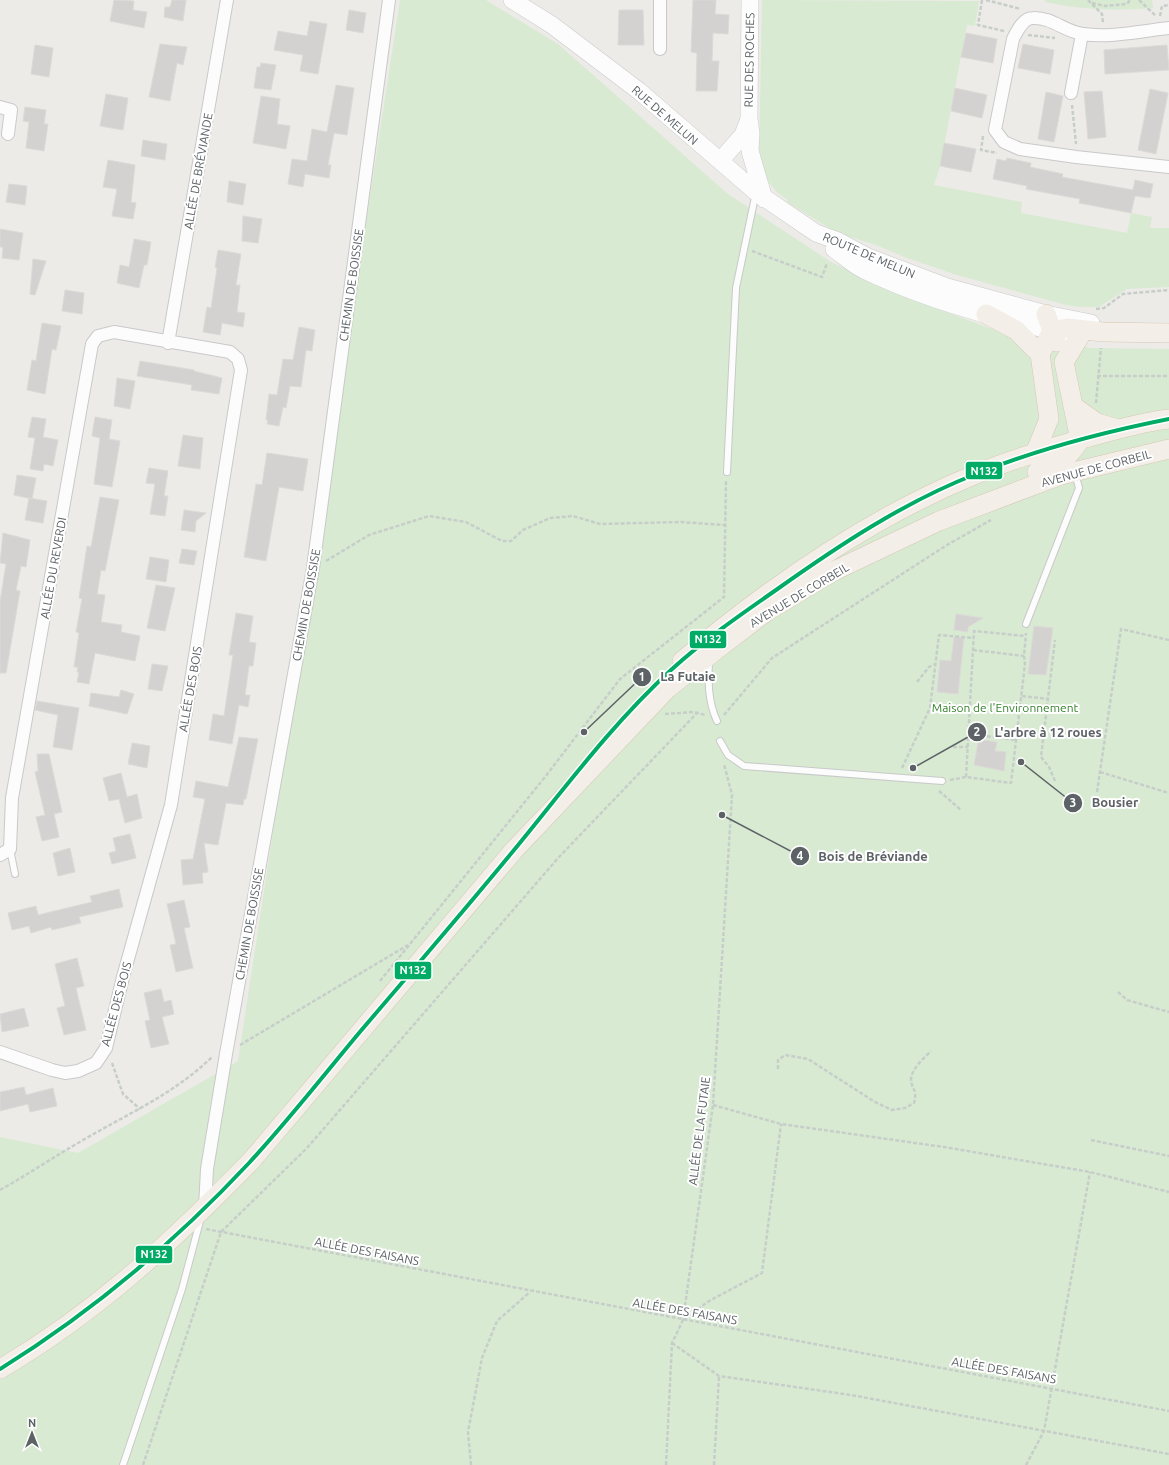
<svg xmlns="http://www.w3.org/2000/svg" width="1169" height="1465" font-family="Ubuntu,sans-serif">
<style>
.green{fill:#d8ead2}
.building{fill:#d4d2d1;stroke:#dcdad7}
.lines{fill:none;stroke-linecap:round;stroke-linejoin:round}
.lane-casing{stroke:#c9c9c9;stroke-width:8}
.street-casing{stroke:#c9c9c9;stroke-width:14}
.secondary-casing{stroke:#c9caca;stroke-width:18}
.primary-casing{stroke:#d6c8b4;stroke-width:20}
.path{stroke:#c7ceca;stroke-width:2.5;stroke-dasharray:4 2;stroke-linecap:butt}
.lane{stroke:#fcfcfc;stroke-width:6}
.street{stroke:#fcfcfc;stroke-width:12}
.secondary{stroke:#fcfcfc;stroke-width:17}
.primary{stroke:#f3efe8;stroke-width:19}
.bus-1-casing{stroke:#fff;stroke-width:7}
.bus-1{stroke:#00ab66;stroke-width:4}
.labels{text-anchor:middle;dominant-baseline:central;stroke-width:4;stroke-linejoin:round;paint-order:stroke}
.street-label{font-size:12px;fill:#5d6266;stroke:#fff}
.park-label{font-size:12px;fill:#37832e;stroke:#fff}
.leader{fill:none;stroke:#5d6266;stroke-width:1.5}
.callout-dot{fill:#5d6266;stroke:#fff;stroke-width:1.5}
.mark-label{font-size:12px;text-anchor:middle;font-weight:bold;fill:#fff}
.callout-label{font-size:13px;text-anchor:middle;font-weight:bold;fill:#5d6266;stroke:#fff;stroke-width:4;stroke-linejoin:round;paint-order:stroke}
.line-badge{stroke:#fff;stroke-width:1.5}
.badge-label{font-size:11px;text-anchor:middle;font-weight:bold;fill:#fff}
</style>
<rect width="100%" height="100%" fill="#edebe8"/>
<!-- green -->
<path class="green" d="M400 0H486L558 44 728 194 831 262 905 297 1014 337 1092 348 1169 349V1465H0V1137L78 1153 238 1061Z
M762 0 979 1 975 26 967 25 940 167 934 185 1022 202 1021 213 1127 233 1131 213 1152 217 1150 228H1169V287L1127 289 1099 307H1080L1066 305 957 275 907 258 876 245 837 233 787 202V199C771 190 765 177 759 161Z
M1045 0H1152L1153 8C1114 11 1083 10 1045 2Z"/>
<!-- building -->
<path class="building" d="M114 0 134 1 133 10 147 12 144 28 110 21Z
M172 0H186L183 21 164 17 165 7H170Z
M693 0H716L715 14 729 15 728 34 713 33 712 61H719L717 91H696L697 53 691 52Z
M349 10 366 13 363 33 346 30Z
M619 10H643L644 45H618Z
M310 21 327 24 318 74 300 71 303 55 274 50 278 31 307 36Z
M966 33 997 39 993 63 961 57Z
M160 44 187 47 183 65 177 63 170 101 149 97Z
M1023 44 1054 50 1050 74 1018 68Z
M35 45 53 48 49 77 31 74Z
M1167 45 1169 70 1105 74 1104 50Z
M261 63 276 65 271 90 254 88 257 67H260Z
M336 85 354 88 347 135 334 133 328 165H331L329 178 305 174 303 187 288 184 292 159 307 161 312 129 327 132Z
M955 88 987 95 982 118 951 111Z
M1150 89 1168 93 1156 154 1138 150Z
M1102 91 1106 137 1088 139 1084 92Z
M1046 92 1063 96 1054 142 1038 139Z
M106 94 128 98 123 130 100 126Z
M261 96 280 99 277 124 290 126 286 149 253 143Z
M25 107 46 110 44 124H48L44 151 26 148 29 122 23 121Z
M143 140 167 144 165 160 141 156Z
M944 143 976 149 971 172 940 166Z
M1007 158 1031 163 1030 167 1063 174 1062 177 1100 184 1133 190 1135 180 1153 184 1150 198 1135 196 1131 213 1079 203 1080 199 1026 189 1027 186 993 179 997 159 1006 161Z
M108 160 135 165 131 202 136 203 133 219 112 216 117 189 103 187Z
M229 181 246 184 243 205 227 202Z
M9 184 27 186 25 205 6 202Z
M243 216 262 219 258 243 242 241Z
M0 229 23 233 19 260 2 258 3 247H0Z
M134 239 151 242 147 265H144L139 288 117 283 120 265 129 267Z
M218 250 241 254 236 285H240L237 312 245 313 243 327 222 323 220 335 203 332 207 307 211 308 217 268 215 267Z
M33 259 46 261 35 295 30 294Z
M65 290 84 293 82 314 62 311Z
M42 323 61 326 56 350 52 349 45 394 27 390 32 360 36 361Z
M299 327 315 330 312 351 306 350 301 387 290 386 286 408 283 407 279 426 267 424 268 420H266L269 394 277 395 283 359 293 360Z
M140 361 194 370V371L222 378 219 394 191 390 192 385 137 376Z
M117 378 135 381 130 409 114 406Z
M32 417 46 419 43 437 58 440 53 466 44 464 43 471 30 469 35 438 28 437Z
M95 417 112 420 109 439 120 441 112 487 94 484 100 438 92 436Z
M183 435 203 438 200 469 178 466Z
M267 453 308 459 303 491 279 487 266 561 244 557 256 484 262 485Z
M149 468 168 471 164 496H168L165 516 150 514 155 484 146 483Z
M17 475 36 478 32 499 14 495Z
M100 497 119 500 105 571 101 570 97 594 105 595 101 622 122 625 121 632 140 636 135 661 95 653 89 684 77 682 79 672H77L78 667H74L79 633 76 632 82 599 79 598 87 546 91 547Z
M29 498 47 501 43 523 25 520Z
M184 510 206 513 196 521 195 532 181 530Z
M3 533 30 540 26 567 21 566 16 590 20 591 6 673H0V601L6 564 0 563Z
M182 549 197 551 194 565 179 563Z
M150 557 169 560 166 582 146 579Z
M156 585 175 588 165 631 147 628Z
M236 613 253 616 249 642 256 643 253 666H249L245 695H250L248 707 239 705 232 744 209 740 213 714 224 716 233 655H229Z
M956 614 983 618 968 627V632L954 630Z
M1034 626 1053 628 1046 675 1028 674Z
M954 637 964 638 958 694 937 692 940 660 951 661Z
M152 664 168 666 162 691 148 689Z
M121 690 134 694 127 714 89 706 91 693 119 697Z
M37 701 79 708 72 750 53 747 58 715 35 710Z
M239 737 258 739 246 799H244L243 805 226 803 218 845 204 843 208 872 202 873 203 883 183 885 181 860 193 859 205 799 193 797 196 781 228 787Z
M982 740 997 742 995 751 1006 752 1004 771 974 765 978 742 982 743Z
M132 743 150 746 147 768 128 764Z
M37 754H49L62 812 54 814 59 837 42 841 36 817 45 815 35 772 38 771Z
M121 773 127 797 137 794 142 818 125 823 119 799 109 801 103 778Z
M130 834 136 858 112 864 109 853 116 851 113 838Z
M70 848 75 872 58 876 53 853Z
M119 889 123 907 79 917 81 923 52 930 51 927 31 933 29 926 12 930 8 913 36 906 38 915 92 902 90 896Z
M184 900 190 927 184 928 193 968 176 972 170 945 176 944 167 904Z
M77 958 84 986 76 988 86 1030 64 1035 57 1008 65 1006 55 964Z
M161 989 164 1002 171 1000 174 1014 162 1017 169 1044 151 1048 145 1021 150 1020 144 993Z
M24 1008 29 1026 2 1032 0 1014Z
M24 1087 26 1095 53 1088 57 1106 30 1112 28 1104 0 1111V1092Z"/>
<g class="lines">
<!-- lane casing -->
<g class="lane-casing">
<path id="lane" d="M727 472 736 288 756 192
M1026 624 1079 488 1075 473
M709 660C708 681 708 702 717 721
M720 741 728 755 744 766 942 781
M10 849 15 874
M123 1465 182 1289 200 1221"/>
</g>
<!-- street casing -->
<g class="street-casing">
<path id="street" d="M660 0V49
M1169 28C1141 31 1110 38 1083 34 1065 32 1052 17 1033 18 1023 18 1017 31 1013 39L995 130 1004 142 1020 149 1076 157 1169 167
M1071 93 1082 34
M0 107 11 110 8 134
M168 343 227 0
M0 855 10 849 12 798 92 344 98 336 114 332 230 352 238 359 241 370 171 805 123 977 106 1048 96 1063 78 1071 65 1073 52 1070 0 1052
M205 1208 207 1169 226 1054 313 568 389 0"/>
</g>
<!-- secondary casing -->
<g class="secondary-casing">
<path id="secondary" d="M512 0 552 25 639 91 756 192 816 233 838 241 868 257 947 287 1046 314 1091 323
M750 0 749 119 751 133 750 151 764 199
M720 161 743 135 749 119
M834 249C844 256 853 265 864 270 926 300 996 319 1063 333"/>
</g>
<!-- primary casing -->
<g class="primary-casing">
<path id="primary" d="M986 314 1016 330 1040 354 1049 419 1035 453
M1046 314 1056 342
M1040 354 1052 331 1068 328 1103 332 1169 333
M1073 406 1097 423 1118 429
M1037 472C1060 464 1067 460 1080 440L1064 362 1080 336
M682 661C769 588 869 518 974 475 1012 459 1051 448 1089 437 1116 430 1142 422 1169 419
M0 1369C97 1312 172 1242 251 1161L515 849 667 689 716 650 767 611 834 571 939 521 1061 475 1169 449"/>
</g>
<!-- path -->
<path class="path" d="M982 0 978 25 1004 31
M986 0 1021 9
M1088 0 1102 14 1103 23
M1139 0 1156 16
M1092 3 1105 6 1127 4 1130 0
M1160 16 1162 6 1169 5
M1028 35 1055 38
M1072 105 1076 144
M983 136 981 150 997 153
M752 251 822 277 827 263
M1096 309 1104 308 1123 294 1169 290
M1097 376H1169
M1096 403 1101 348
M326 561 369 535 429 516 466 522 502 541H511L523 530 550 518 573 516 600 524 681 522 724 525
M973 650 1024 656
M917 682 929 667 935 664
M1022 696 1048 699
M931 704 970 707
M665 714 694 712 705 715
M724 715 772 658 947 545 991 520
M969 734 1016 740
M953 747H968
M902 768 930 708 939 635 974 638
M1100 772 1169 793
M966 777 974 631 1025 636
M950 780 966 777 1011 783 1025 664 1024 656 1026 633
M1055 781 1049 767 1041 757 1055 640
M939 791 961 810
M1097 792 1121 629 1169 640
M380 981 545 777 620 679 724 597 726 481
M1118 992 1127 1000 1169 1012
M240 1045 408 945
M112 1063 123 1094 140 1109
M778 1069V1060L785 1055 808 1059 875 1102 892 1110 905 1108 914 1103C918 1089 911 1089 911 1079 912 1068 924 1058 931 1051
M713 1105 781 1124 944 1147 1090 1172 1169 1192
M1091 1140 1169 1156
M0 1190C27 1175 52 1158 78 1143 125 1115 173 1095 212 1057
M206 1229 1169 1411
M683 1320 709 1301 762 1273 781 1124
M672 1343 719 1376 851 1395 1169 1454
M143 1465 221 1232 307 1148 559 857 697 713
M471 1465 468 1432 482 1358 497 1321 530 1292
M666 1465 672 1343 683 1320 713 1105 732 795 724 764
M714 1465 719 1376
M1026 1465 1044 1431 1090 1172"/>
<!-- lane -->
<use href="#lane" class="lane"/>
<!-- street -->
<use href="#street" class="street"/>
<!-- secondary -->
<use href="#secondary" class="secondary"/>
<!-- primary -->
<use href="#primary" class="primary"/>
<!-- bus-1 casing -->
<g class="bus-1-casing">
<path id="bus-1" d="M0 1369C92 1312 175 1242 249 1163 288 1121 323 1076 359 1033 411 972 463 912 514 850 565 788 612 724 671 670 704 640 740 615 776 590 838 546 904 502 976 474 1038 449 1104 432 1169 419"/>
</g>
<!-- bus-1 -->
<use href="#bus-1" class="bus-1"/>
</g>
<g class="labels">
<!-- street labels -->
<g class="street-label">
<text transform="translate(749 60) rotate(-89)">RUE DES ROCHES</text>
<text transform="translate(665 115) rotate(41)">RUE DE MELUN</text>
<text transform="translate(198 171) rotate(-80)">ALLÉE DE BRÉVIANDE</text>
<text transform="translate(869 255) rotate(23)">ROUTE DE MELUN</text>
<text transform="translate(351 285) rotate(-82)">CHEMIN DE BOISSISE</text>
<text transform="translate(1096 468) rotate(-15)">AVENUE DE CORBEIL</text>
<text transform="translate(53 568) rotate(-80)">ALLÉE DU REVERDI</text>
<text transform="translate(799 595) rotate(-31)">AVENUE DE CORBEIL</text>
<text transform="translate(306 605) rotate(-80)">CHEMIN DE BOISSISE</text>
<text transform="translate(190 689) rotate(-80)">ALLÉE DES BOIS</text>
<text transform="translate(249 924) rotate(-80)">CHEMIN DE BOISSISE</text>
<text transform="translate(116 1004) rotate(-75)">ALLÉE DES BOIS</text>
<text transform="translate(699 1131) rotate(-83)">ALLÉE DE LA FUTAIE</text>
<text transform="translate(367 1251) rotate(11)">ALLÉE DES FAISANS</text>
<text transform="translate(685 1311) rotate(10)">ALLÉE DES FAISANS</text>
<text transform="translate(1004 1370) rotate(10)">ALLÉE DES FAISANS</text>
</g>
<!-- park labels -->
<g class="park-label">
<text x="1005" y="707">Maison de l'Environnement</text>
</g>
</g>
<!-- callouts -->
<path class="leader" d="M584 732L642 677M913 768L977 732M1021 762L1073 803M722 815L800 856"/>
<g class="callout-dot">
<circle cx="584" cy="732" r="4"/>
<circle cx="913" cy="768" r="4"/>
<circle cx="1021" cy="762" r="4"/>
<circle cx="722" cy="815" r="4"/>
<circle cx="642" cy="677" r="10"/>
<circle cx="977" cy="732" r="10"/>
<circle cx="1073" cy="803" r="10"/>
<circle cx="800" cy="856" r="10"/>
</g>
<g class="mark-label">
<text x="642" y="681">1</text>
<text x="977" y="736">2</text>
<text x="1073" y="807">3</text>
<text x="800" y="860">4</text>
</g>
<g class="callout-label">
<text x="688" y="681">La Futaie</text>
<text x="1048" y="737">L'arbre à 12 roues</text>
<text x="1115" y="807">Bousier</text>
<text x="873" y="861">Bois de Bréviande</text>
</g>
<g class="line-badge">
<rect x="965" y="461" width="38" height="19" rx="4" fill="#00ab66"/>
<rect x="689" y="630" width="38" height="19" rx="4" fill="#00ab66"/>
<rect x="394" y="961" width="38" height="19" rx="4" fill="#00ab66"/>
<rect x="135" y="1245" width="38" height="19" rx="4" fill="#00ab66"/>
</g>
<g class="badge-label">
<text x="984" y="475">N132</text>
<text x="708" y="643">N132</text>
<text x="413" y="974">N132</text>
<text x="154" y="1258">N132</text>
</g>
<!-- north arrow -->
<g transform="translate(32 1433)" stroke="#ffffff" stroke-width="3" paint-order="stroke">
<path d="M0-3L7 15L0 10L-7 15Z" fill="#5d6266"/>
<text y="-6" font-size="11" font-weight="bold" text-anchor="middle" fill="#5d6266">N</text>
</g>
</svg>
